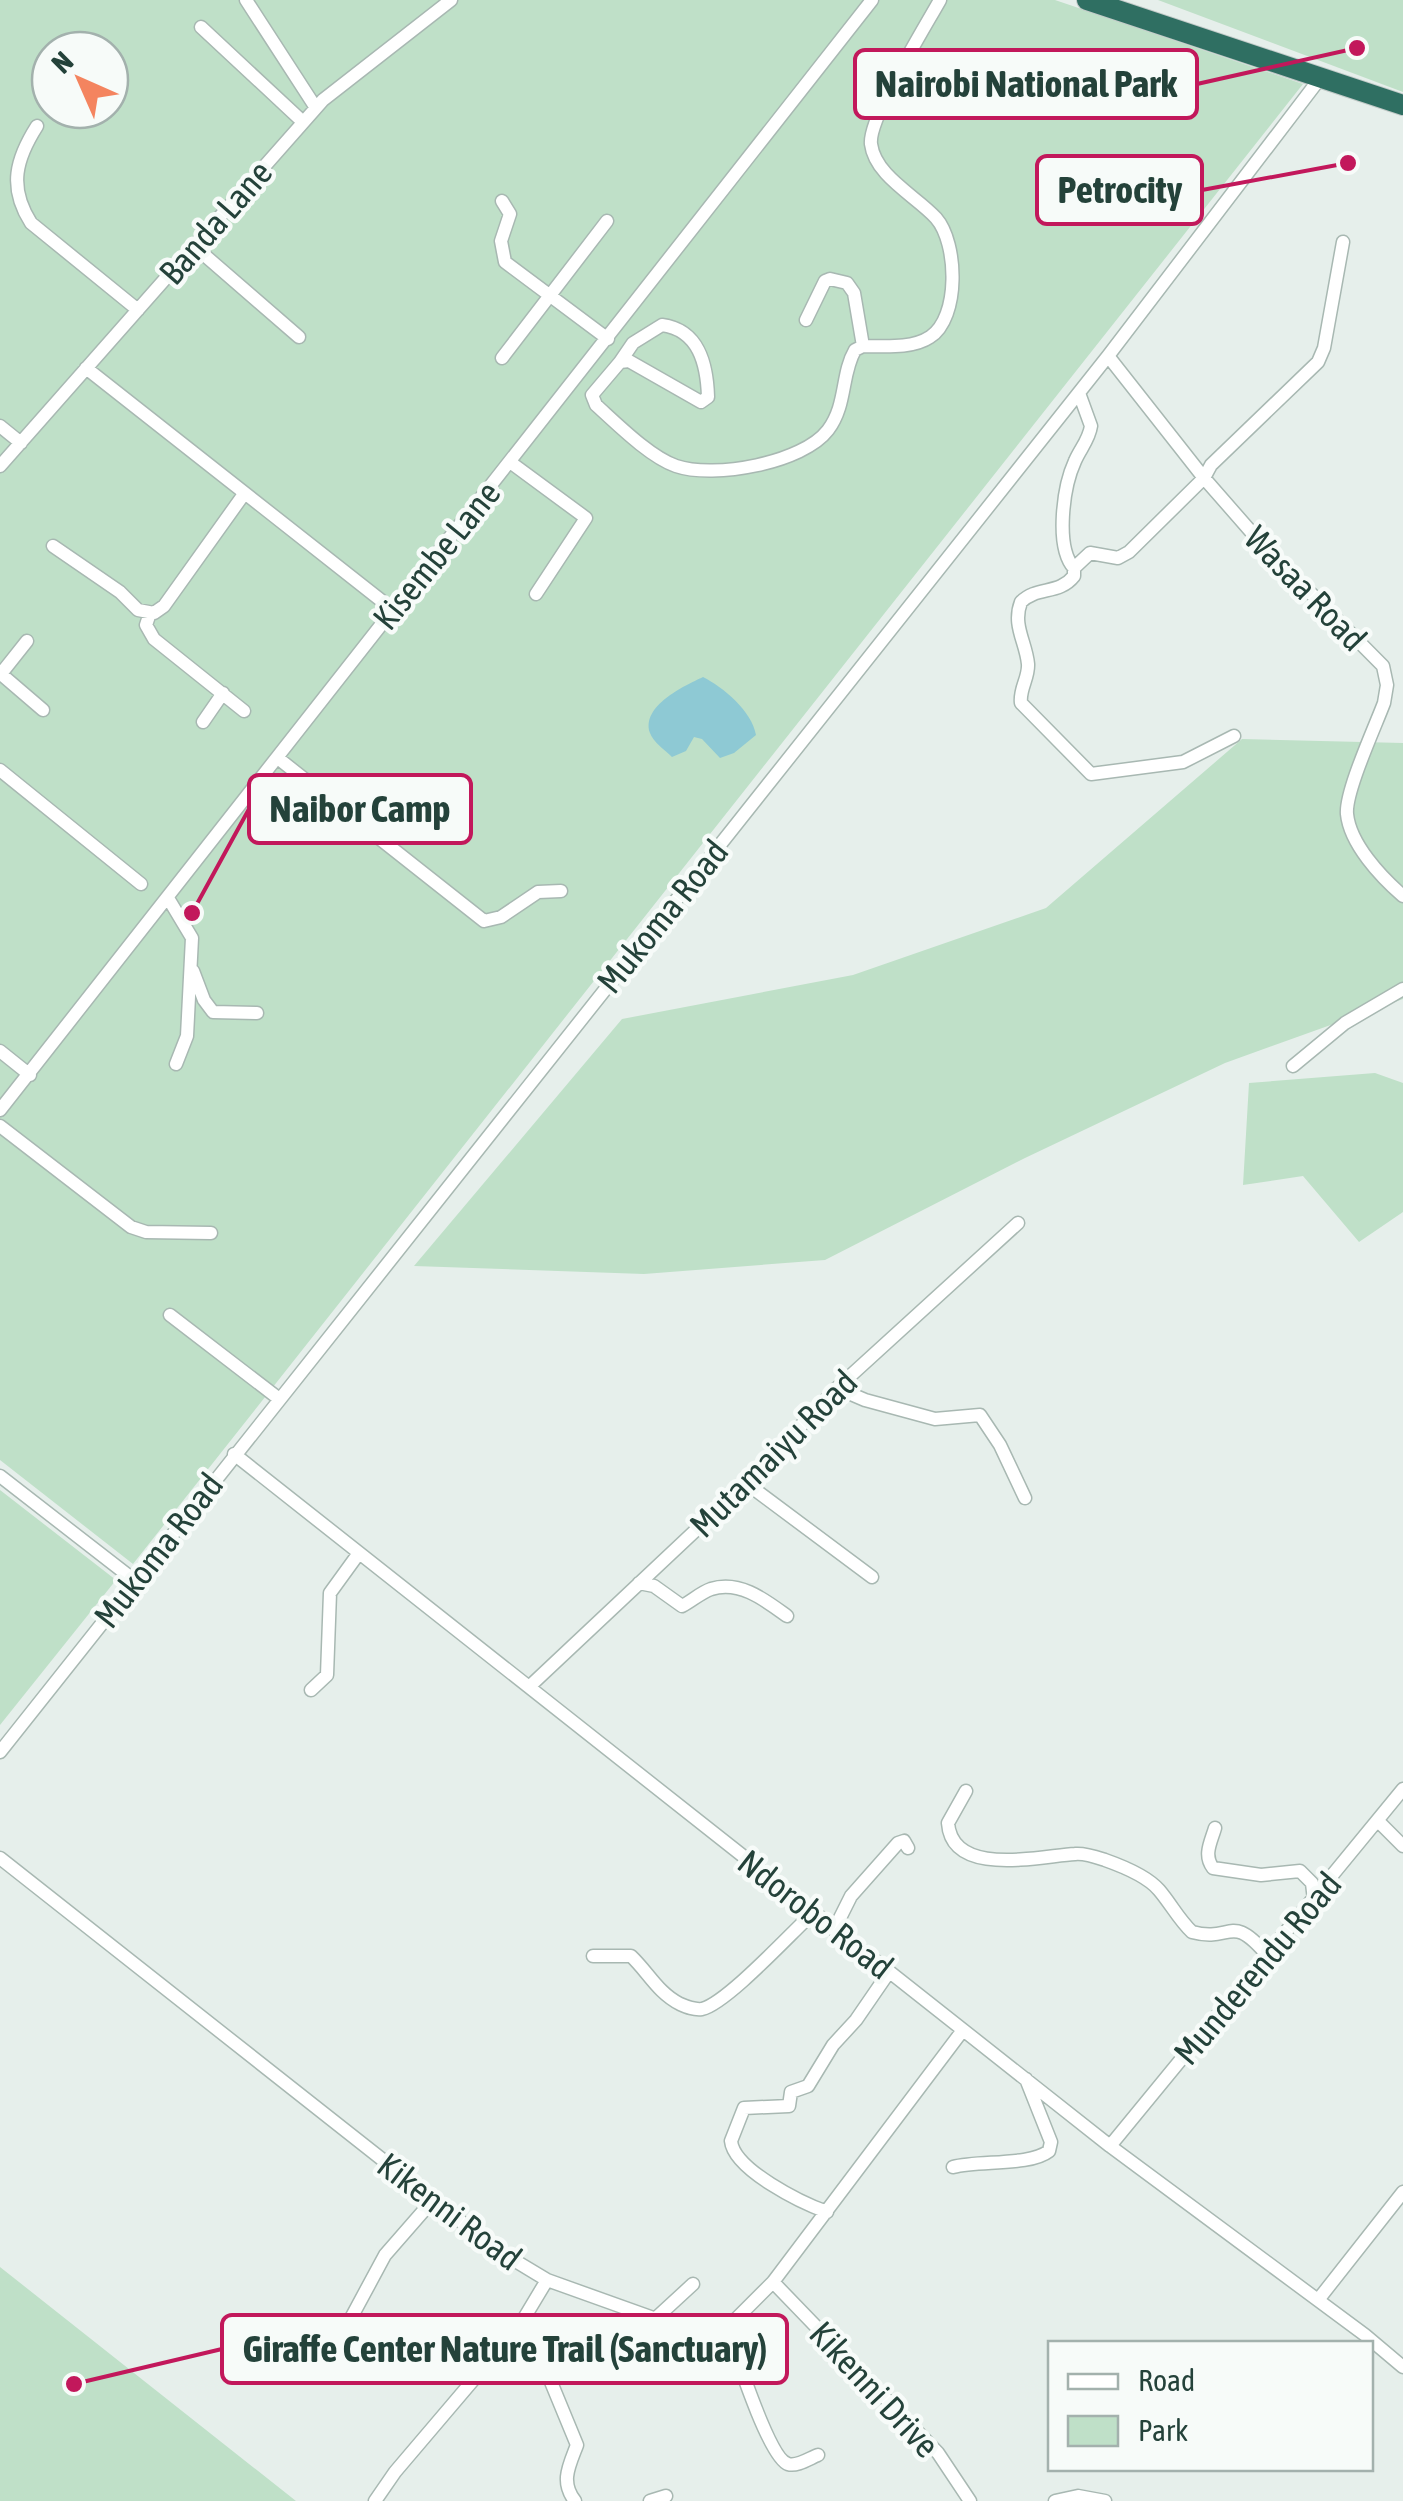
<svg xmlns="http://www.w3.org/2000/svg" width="1403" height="2501" font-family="'Asap Condensed',sans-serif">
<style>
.green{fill:#bfe0c8;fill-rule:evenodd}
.water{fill:#8ec9d4}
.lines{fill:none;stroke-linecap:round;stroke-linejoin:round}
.minor-casing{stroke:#a8b8b2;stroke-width:15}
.highway-casing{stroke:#c2cac8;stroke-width:22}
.minor{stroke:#fff;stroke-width:12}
.highway{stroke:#2f6f62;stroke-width:20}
.labels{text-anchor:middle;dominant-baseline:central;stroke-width:9;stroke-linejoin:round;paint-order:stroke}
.street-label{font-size:35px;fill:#24423a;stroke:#f7fbf9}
.leader{fill:none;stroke:#c2185b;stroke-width:4}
.callout-dot{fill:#c2185b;stroke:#f7fbf9;stroke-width:4}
.callout{fill:#f7fbf9;stroke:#c2185b;stroke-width:4}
.callout-label{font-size:38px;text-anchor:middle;font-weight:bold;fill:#24423a}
</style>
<rect width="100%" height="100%" fill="#e6efeb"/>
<!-- green -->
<path class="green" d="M0 0H1055L1303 84 133 1564 0 1460ZM50 50H110V110H50Z
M1158 0H1403V92Z
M1242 739 1403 743V999L1225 1063 1025 1158 825 1260 644 1274 414 1266 622 1019 853 975 1046 908Z
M1375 1073 1403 1083V1212L1359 1242 1303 1176 1243 1185 1249 1083Z
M0 1490 116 1580 0 1725Z
M0 2267 296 2501H0Z"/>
<!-- water -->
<path class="water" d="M703 677C723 687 752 711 756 735L734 753 720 758 702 739 694 737 686 751 672 757C665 750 653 742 650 733 641 706 684 686 703 677Z"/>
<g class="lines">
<!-- minor casing -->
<g class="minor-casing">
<path id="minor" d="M246 0 316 108
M201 27 303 122
M37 126C16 159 8 187 31 223L138 310
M502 201 510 214 501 241 505 262 608 339
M194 246 299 337
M806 320 825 281 830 279 847 283 854 293 863 346
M1108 356 1204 478 1260 542 1383 666 1387 685 1384 703C1375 727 1345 792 1347 814 1350 844 1381 877 1403 896
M502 358 607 221
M620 362 633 343 662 325C699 330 707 364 708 397L701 402 629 361 620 362 592 395 596 405C617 424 650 457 676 466 714 479 803 463 828 430 847 405 841 374 855 350L863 346C884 346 912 349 930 337 960 318 958 243 936 218 916 196 875 176 871 144 868 119 925 27 940 0
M86 368 392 609
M1079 393 1091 426C1089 440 1080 449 1075 461 1063 487 1055 547 1074 568V576C1059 595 1037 586 1021 602 1012 625 1026 642 1028 664 1029 678 1019 689 1021 703L1091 774 1183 762 1234 736
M0 426 21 443
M510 462 586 518 536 594
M0 466 323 100 451 0
M53 546 120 592 138 610 154 613 164 606 244 494
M1074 568 1090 553 1118 558 1129 552 1204 478 1211 465 1318 362 1324 348 1343 242
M150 613 146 625 154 639 244 711
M1 674 43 710
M0 675 27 641
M203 722 223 693
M279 759 484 921 501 917 538 892 561 891
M0 770 141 884
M168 898 192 938 187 1036 176 1064
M193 971 204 1000 213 1012 257 1013
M0 1051 30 1075
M1293 1066 1345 1023 1403 989
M0 1110 872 0
M0 1126 131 1227 146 1232 211 1233
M170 1315 278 1398
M837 1388 865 1400 935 1419 980 1415 1000 1445 1025 1498
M234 1454 1110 2146 1365 2335 1403 2367
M0 1476 134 1580
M746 1483 872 1577
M639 1583 654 1586 682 1606C692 1601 700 1593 711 1589 740 1580 765 1600 787 1616
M530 1686 746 1483 837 1388 1018 1223
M311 1690 327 1675 330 1593 359 1553
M0 1752 1108 356 1321 77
M966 1791 948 1823C952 1878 1040 1856 1075 1854 1085 1853 1096 1857 1105 1860 1122 1866 1147 1876 1159 1890 1171 1904 1179 1920 1192 1932 1233 1943 1230 1911 1268 1956
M1379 1822 1403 1846
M1215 1828C1211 1842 1203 1855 1213 1868L1261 1875 1300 1871 1312 1883 1314 1900
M0 1858 497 2250 547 2280 698 2334 716 2335 727 2328 773 2282 963 2030
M834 1930 851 1896 898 1843 904 1841 908 1848
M593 1956H631C648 1972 658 1993 680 2004 687 2007 694 2010 702 2009 727 2003 791 1933 813 1913
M1110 2146 1403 1789
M953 2167C979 2160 1030 2166 1049 2151L1051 2142 1026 2079
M827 2212C802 2203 734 2170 731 2141L744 2108 789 2106 791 2092 808 2086 833 2045 856 2020 889 1972
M773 2282 938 2453 970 2501
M1318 2300 1403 2192
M525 2319 577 2445C569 2466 560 2482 575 2501
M655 2319 693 2284
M350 2320 385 2255 433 2200
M727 2328C735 2351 769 2458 788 2464 797 2467 810 2458 818 2455
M375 2501 395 2472 520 2325 547 2280
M650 2501 666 2496
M1055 2501 1078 2496 1105 2501"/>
</g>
<!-- highway casing -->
<g class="highway-casing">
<path id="highway" d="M1087 0 1403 105"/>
</g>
<!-- minor -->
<use href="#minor" class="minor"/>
<!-- highway -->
<use href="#highway" class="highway"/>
</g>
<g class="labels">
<!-- street labels -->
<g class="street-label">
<text transform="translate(215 222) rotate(-49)">Banda Lane</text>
<text transform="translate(436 555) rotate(-51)">Kisembe Lane</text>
<text transform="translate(1306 588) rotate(46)">Wasaa Road</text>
<text transform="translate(662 916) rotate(-51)">Mukoma Road</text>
<text transform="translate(773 1453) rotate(-45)">Mutamaiyu Road</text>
<text transform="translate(158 1550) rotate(-52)">Mukoma Road</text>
<text transform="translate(816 1914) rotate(38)">Ndorobo Road</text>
<text transform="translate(1257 1968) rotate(-50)">Munderendu Road</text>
<text transform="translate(450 2211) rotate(37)">Kikenni Road</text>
<text transform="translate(875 2389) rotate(47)">Kikenni Drive</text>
</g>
</g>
<!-- callouts -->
<path class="leader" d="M1357 48L1197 84M1348 163L1202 190M192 913L249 809M74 2384L222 2349"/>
<g class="callout-dot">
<circle cx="1357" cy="48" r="10"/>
<circle cx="1348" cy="163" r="10"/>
<circle cx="192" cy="913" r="10"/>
<circle cx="74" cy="2384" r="10"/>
</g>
<g class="callout">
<rect x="855" y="50" width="342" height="68" rx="10"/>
<rect x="1037" y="156" width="165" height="68" rx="10"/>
<rect x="249" y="775" width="222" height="68" rx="10"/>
<rect x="222" y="2315" width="565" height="68" rx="10"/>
</g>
<g class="callout-label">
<text x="1026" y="97">Nairobi National Park</text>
<text x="1120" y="203">Petrocity</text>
<text x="360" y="822">Naibor Camp</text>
<text x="505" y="2362">Giraffe Center Nature Trail (Sanctuary)</text>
</g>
<!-- legend -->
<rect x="1048" y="2341" width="325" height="130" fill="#f7fbf9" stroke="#a3b1ad" stroke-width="2.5"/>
<rect x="1068" y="2374" width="50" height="15" fill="#ffffff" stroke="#a3b1ad" stroke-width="2.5"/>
<text x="1138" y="2391" font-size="30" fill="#24423a">Road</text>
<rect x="1068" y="2416" width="50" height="30" fill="#bfe0c8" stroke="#a3b1ad" stroke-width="2.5"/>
<text x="1138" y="2441" font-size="30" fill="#24423a">Park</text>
<!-- north arrow -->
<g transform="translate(80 80) rotate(315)"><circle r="48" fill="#f7fbf9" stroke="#a3b1ad" stroke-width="2.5"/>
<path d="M0-8L18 38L0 25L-18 38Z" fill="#f4845f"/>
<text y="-15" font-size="28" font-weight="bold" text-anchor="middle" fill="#24423a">N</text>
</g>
</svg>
